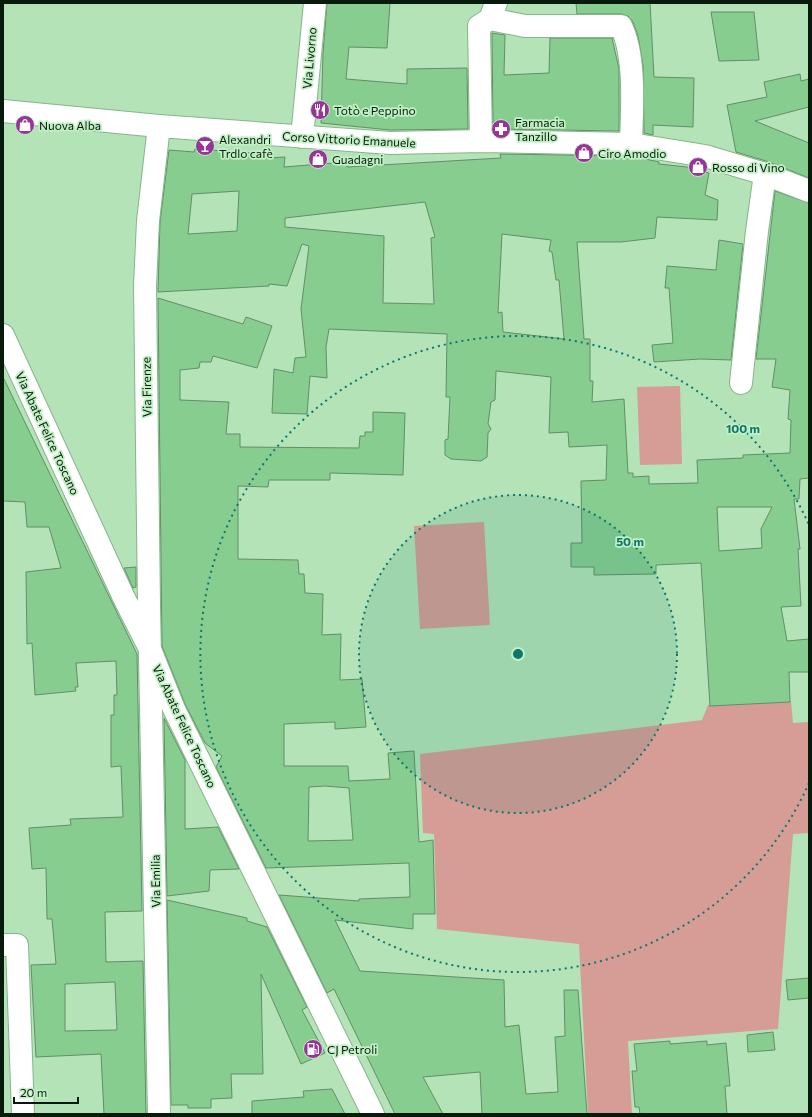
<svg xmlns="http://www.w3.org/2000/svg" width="812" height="1117" font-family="Commissioner,sans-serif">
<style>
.green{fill:#d59d96}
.building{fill:#87cd90;stroke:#618f67;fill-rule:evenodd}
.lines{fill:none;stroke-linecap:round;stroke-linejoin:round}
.minor-casing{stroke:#86b58b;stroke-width:24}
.minor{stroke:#fff;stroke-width:22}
.ring{fill:none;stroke:#0f766e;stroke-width:2;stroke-dasharray:2 4}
.labels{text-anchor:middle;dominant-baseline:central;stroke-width:3.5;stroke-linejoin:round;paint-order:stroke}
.street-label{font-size:12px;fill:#081a0b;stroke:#c0f0c4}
.poi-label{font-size:12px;fill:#081a0b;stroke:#c0f0c4;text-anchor:start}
.centre{fill:#0f766e;stroke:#c0f0c4;stroke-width:2}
.ring-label{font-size:12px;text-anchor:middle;font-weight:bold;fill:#0f766e;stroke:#c0f0c4;stroke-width:3.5;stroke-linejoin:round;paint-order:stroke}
</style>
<rect width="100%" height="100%" fill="#b3e3b7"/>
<!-- green -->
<path class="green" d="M680 386 682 464 640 465 637 387Z
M484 522 490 625 420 629 414 526Z
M791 701 793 723 809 722V833L793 834 778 1029 628 1041 632 1114H588L579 944 437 929 434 834 423 833 420 754 702 720 708 705Z"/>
<!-- building -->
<path class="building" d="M327 3H390L387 48 349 47 346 79 407 84V69L467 68 468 129 390 130 321 123 323 53Z
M576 3H650L654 77 694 78 693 127 653 125V135L644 133 643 66 638 36 633 22 628 16 621 14H577Z
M711 12H754L759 60 719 61Z
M492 33 505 35 504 75 549 73 550 38H612L619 69V131L493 129Z
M800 74 801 81 809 79V107L755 121 809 143V178L769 162 736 152 727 105 767 97 764 82Z
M195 149 268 154 269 158 285 157 284 167 346 162 347 167 501 158 500 154 630 156 655 161 659 162V164L687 167 709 173 705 195 718 200 717 220 657 217 655 238 621 242H577L584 339H590V381H593L592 402 624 399 628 473H633V477L649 476V484L698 483 697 460 743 458V455L790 453 791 420 788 419 790 390 772 387 776 359H756L775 191 809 203V478L800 479 799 499H794L800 549H798L801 606 781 607 787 641 809 639V672H789L790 702 710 706 701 563 656 565V574L594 575V567H571V543H582L581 481 606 480 607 445 569 447 568 432 549 433 551 377 496 371 495 400 491 402 488 424 491 429 488 433 487 457 481 461 451 459 445 455V440L448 439 450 397H446L447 334 329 329 326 347 327 378 310 376 307 414 272 413 274 369 293 373 295 358 306 357 301 309 309 246 302 244 287 286 269 284V286L158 292 160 222 169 150 194 152ZM239 191 237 231 188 234 192 194ZM425 202 435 237 431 238 434 304 383 303 384 236 285 227V218ZM502 234 551 240 549 251 552 252 556 280H559L564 339 503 332 502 312 498 313ZM717 507H772L761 529 762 548 719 551Z
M719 240 743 244 731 360 700 359 654 362 652 345 673 343 669 288H665L667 266 716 270Z
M158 298 243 324 246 317 272 326 257 368 213 356 211 362H200L199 368 180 370V400L229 402 226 434H240V447L359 448 360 436H365V432H373V412L405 413 403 475 330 473V480H269L268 487 238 486V559L298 560 299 574H304L305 593 323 594 322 635 341 634 340 680 362 679 366 727 335 729V722L284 724V766H348L349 781 390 779 388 753 414 751 419 842 433 840 435 914H413V929L335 920 360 971 504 980 505 1027 519 1025 526 1094 558 1092 555 1037 565 1036 564 990H578L587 1114H482L480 1072 423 1077 443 1114H395L334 989 327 993 279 895 359 901V899L410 897 409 863 266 868 216 767 222 756 205 743 185 704 162 646ZM325 786 349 788 353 840 308 841 309 787Z
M3 377 137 654 142 911 105 912 106 962 143 961 146 1114H104L101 1054 36 1057 31 965 56 964 52 919H47L46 868 32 869 29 828 71 825 70 819 123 817 121 766 111 767V715H114V695H117L116 661 76 663 78 687H75L76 691 35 695 32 643 27 644 26 572 61 568 49 527H27L25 502 3 501ZM115 982 117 1030 65 1031V984Z
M136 567V587L133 588 124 568Z
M164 718 185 760V829L218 827 239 869 210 870 209 891 167 896Z
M167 900 247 918V921L267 927 307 1007 302 1010 325 1053 301 1064 261 974 263 1074H231L232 1098 211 1099V1108H188V1105H171Z
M809 978V998L788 1000 786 980Z
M773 1032 775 1050 748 1052 747 1035Z
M670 1041V1044L707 1041V1045L726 1043 730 1086H725L727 1114H640L639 1107H635L632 1071H637L634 1044Z
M332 1089 345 1114H252V1101L304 1097 303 1091Z"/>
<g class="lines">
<!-- minor casing -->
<g class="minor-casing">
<path id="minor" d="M490 19 525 26H621C636 57 632 109 631 144
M3 111 159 126 390 143 481 141 631 144 705 156 765 174 809 191
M159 126 148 221 145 286 149 606 159 1114
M302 137 315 3
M481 141 479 26 490 19 496 3
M3 335 124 598 150 649 174 709 373 1114
M741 383 757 231 765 174
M3 945H17L23 1114"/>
</g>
<!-- minor -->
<use href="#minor" class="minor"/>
</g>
<!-- distance rings -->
<circle cx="518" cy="654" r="159" fill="#0f766e" fill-opacity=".12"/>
<g class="ring">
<circle cx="518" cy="654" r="159"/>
<path d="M809 783A318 318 0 1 1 809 525"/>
</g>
<!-- icons -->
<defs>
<g id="restaurant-disc" transform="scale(1)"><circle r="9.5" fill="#983399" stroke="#c0f0c4"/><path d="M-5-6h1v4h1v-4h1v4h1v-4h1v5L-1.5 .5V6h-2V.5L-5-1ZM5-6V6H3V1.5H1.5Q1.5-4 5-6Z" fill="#fff"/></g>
<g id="shop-disc" transform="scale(1)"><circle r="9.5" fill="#983399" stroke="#c0f0c4"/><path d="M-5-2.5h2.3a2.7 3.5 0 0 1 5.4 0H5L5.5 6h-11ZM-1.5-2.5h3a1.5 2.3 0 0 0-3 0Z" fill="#fff"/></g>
<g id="pharmacy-disc" transform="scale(1)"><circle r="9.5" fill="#983399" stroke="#c0f0c4"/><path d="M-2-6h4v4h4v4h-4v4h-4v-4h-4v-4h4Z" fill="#fff"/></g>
<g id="bar-disc" transform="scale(1)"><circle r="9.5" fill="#983399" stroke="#c0f0c4"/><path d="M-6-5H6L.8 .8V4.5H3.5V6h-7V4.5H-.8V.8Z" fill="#fff"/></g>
<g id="fuel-disc" transform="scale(1)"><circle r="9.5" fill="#983399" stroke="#c0f0c4"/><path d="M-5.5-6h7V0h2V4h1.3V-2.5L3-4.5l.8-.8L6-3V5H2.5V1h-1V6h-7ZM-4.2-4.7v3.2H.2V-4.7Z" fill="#fff"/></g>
</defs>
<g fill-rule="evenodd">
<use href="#restaurant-disc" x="320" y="110"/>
<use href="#shop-disc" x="25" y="125"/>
<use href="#pharmacy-disc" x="501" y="129"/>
<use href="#bar-disc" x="205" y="146"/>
<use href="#shop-disc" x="584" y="153"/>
<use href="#shop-disc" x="318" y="159"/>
<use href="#shop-disc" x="698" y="167"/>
<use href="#fuel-disc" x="313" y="1049"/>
</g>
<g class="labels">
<!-- street labels -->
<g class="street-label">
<text transform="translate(309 58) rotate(-85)">Via Livorno</text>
<text transform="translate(349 139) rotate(3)">Corso Vittorio Emanuele</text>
<text transform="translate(146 387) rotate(-91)">Via Firenze</text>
<text transform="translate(48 433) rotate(65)">Via Abate Felice Toscano</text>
<text transform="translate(185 726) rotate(65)">Via Abate Felice Toscano</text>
<text transform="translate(155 881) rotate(-91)">Via Emilia</text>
</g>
<!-- poi labels -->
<g class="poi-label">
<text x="334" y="110">Totò e Peppino</text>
<text x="515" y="122">Farmacia<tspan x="515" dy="14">Tanzillo</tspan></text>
<text x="39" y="125">Nuova Alba</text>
<text x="219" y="139">Alexandri<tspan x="219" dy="14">Trdlo cafè</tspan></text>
<text x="598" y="153">Ciro Amodio</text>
<text x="332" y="159">Guadagni</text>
<text x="712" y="167">Rosso di Vino</text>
<text x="327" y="1049">CJ Petroli</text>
</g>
</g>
<circle cx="518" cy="654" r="6" class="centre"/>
<g class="ring-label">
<text x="743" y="433">100 m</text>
<text x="630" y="546">50 m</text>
</g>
<!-- border -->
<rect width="812" height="1117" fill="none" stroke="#081a0b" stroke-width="8"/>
<!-- scale -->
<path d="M14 1097v6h64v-6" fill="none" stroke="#081a0b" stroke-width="2"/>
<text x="20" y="1097" font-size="12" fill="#081a0b" stroke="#c0f0c4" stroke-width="3" paint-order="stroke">20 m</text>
</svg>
